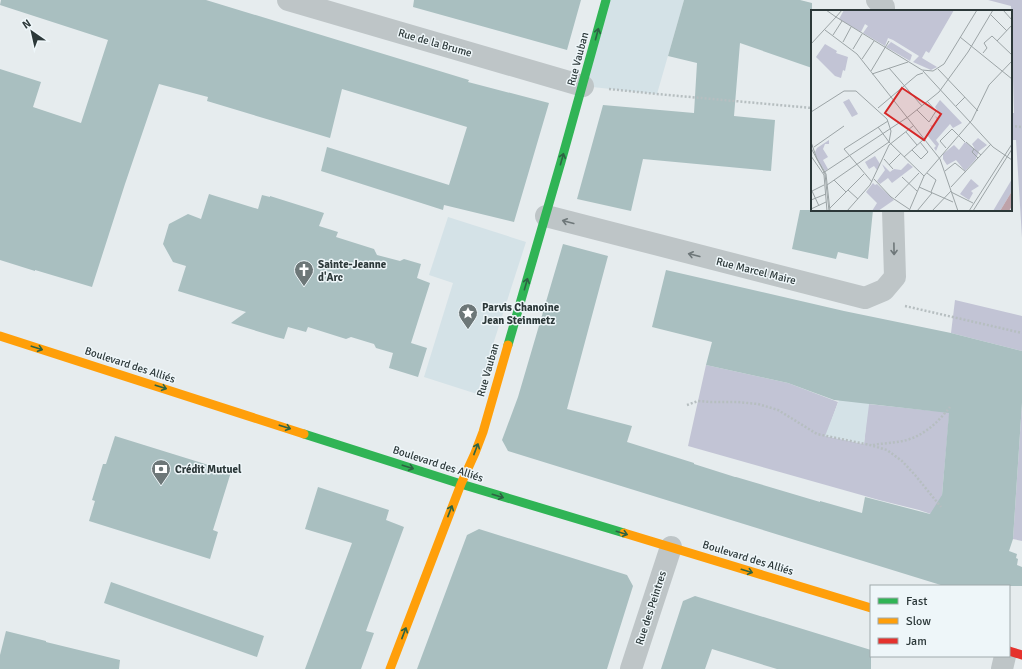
<svg xmlns="http://www.w3.org/2000/svg" width="1022" height="669" font-family="Signika,sans-serif">
<style>
.green{fill:#c2c4d5}
.plaza{fill:#d4e2e7}
.building{fill:#a9bfc0}
.lines{fill:none;stroke-linecap:round;stroke-linejoin:round}
.path{stroke:#b6bec0;stroke-width:2.5;stroke-dasharray:2 2;stroke-linecap:butt}
.street{stroke:#bec5c7;stroke-width:22}
.fast{stroke:#30b455;stroke-width:9}
.slow{stroke:#ff9f0a;stroke-width:9}
.jam{stroke:#e5322d;stroke-width:9}
.oneway{stroke:#2d6343}
.oneway2{stroke:#6e7779}
.labels{text-anchor:middle;dominant-baseline:central;stroke-width:3;stroke-linejoin:round;paint-order:stroke}
.street-label{font-size:11px;fill:#2c3839;stroke:#eef6f9}
.poi-label{font-size:11px;font-weight:bold;fill:#2c3839;stroke:#eef6f9;text-anchor:start}
.inset-road{fill:none;stroke:#9ca4a6;stroke-width:1}
.view{fill:#d62828;fill-opacity:0.15;stroke:#d62828;stroke-width:2}
.inset-edge{fill:none;stroke:#2c3839;stroke-width:2}
</style>
<rect width="100%" height="100%" fill="#e6ecee"/>
<!-- green -->
<path class="green" d="M988 0H1022V238L1016 140H1011V113H1014L1011 6Z
M955 300 1022 316V351L951 333Z
M706 365 788 383 838 402 826 436 864 444 868 404 934 411 951 395 940 517 919 510 879 500 688 446Z
M1022 403V541L1013 539Z"/>
<!-- plaza -->
<path class="plaza" d="M606 0H684L657 94 583 86Z
M448 217 526 242 477 394 424 377 453 283 429 275Z
M848 377 872 381 864 444 825 436Z"/>
<!-- building -->
<path class="building" d="M1 0H206L469 80 468 82 549 103 514 222 444 205 443 210 321 171 327 147 449 185 467 127 342 89 330 138 207 101 208 97 159 84 125 184 92 287 35 270V271L0 260V69L41 82 33 107 81 123 108 40 0 5Z
M414 0H581L567 50 413 7Z
M684 0H800L812 3V68L740 43 734 116 775 120 771 171 643 159 631 211 577 199 603 105 694 113 697 63 668 56Z
M209 194 258 209 262 195 270 197V196L324 213 319 226 338 232 336 237 374 249 377 255 400 261 404 259 421 264 417 278 430 283 411 343 427 348 418 377 389 368 393 353 376 348 374 344 351 337 346 339 308 327 306 332 288 327 284 339 276 337 231 323 246 312 178 291 186 266 173 262 163 244 169 224 188 214 201 219Z
M800 210H873L868 259 838 252 836 259 792 249Z
M563 244 608 256 567 409 632 426 627 442 694 463V464L735 477H736L820 502V501L862 513 865 497 930 514 942 495 949 413 834 400 788 383 706 365 712 342 652 327 666 270 844 311 951 333 1022 351V403L1013 539 1009 551 1017 554 1016 558 1018 559 1017 565 1022 567V586H944L508 451 502 440 518 397Z
M115 436 231 472 213 530 218 532 210 559 89 521 95 501 92 500 103 464H106Z
M318 487 389 510 386 520 404 527 366 631 374 633 361 669H305L352 543 305 529Z
M479 529 627 575 633 586 607 669H417L467 535Z
M111 582 264 636 257 657 104 603Z
M695 596 871 650V669H777L712 649 705 669H661L683 601Z
M6 631 46 641V642L120 660 119 669H0V655Z"/>
<g class="lines">
<!-- path -->
<path class="path" d="M609 89 657 94 812 108
M1011 126 1022 127
M905 306 1022 333
M687 405 698 401 711 402H737L758 404 778 410 817 434 870 445 887 450 902 461 915 475 941 507
M873 445C884 443 896 443 907 440 926 434 938 422 950 407"/>
<!-- street -->
<path class="street" d="M288 0 583 86
M877 0 884 7V11
M546 216 865 298 884 290 895 277 893 210
M631 669 671 547
M1002 669 1005 656"/>
<!-- fast -->
<path class="fast" d="M508 345 561 162 606 0
M304 434 461 484 624 533"/>
<!-- slow -->
<path class="slow" d="M0 336 304 434
M624 533 871 608
M390 669 461 484 475 453 483 432 508 345"/>
<!-- jam -->
<path class="jam" d="M1009 651 1022 655"/>
</g>
<!-- one-way arrows -->
<defs><path id="oneway-shaft" d="M-6 0H5M1.5-3L5.5 0L1.5 3" fill="none" stroke-width="1.6" stroke-linecap="round" stroke-linejoin="round"/></defs>
<g class="oneway">
<use href="#oneway-shaft" transform="translate(597 34) rotate(-75)"/>
<use href="#oneway-shaft" transform="translate(562 159) rotate(-74)"/>
<use href="#oneway-shaft" transform="translate(526 284) rotate(-74)"/>
<use href="#oneway-shaft" transform="translate(37 348) rotate(18)"/>
<use href="#oneway-shaft" transform="translate(161 387) rotate(18)"/>
<use href="#oneway-shaft" transform="translate(285 427) rotate(18)"/>
<use href="#oneway-shaft" transform="translate(476 449) rotate(-69)"/>
<use href="#oneway-shaft" transform="translate(408 467) rotate(18)"/>
<use href="#oneway-shaft" transform="translate(498 496) rotate(17)"/>
<use href="#oneway-shaft" transform="translate(450 511) rotate(-69)"/>
<use href="#oneway-shaft" transform="translate(622 533) rotate(17)"/>
<use href="#oneway-shaft" transform="translate(747 571) rotate(17)"/>
<use href="#oneway-shaft" transform="translate(404 633) rotate(-69)"/>
</g>
<g class="oneway2">
<use href="#oneway-shaft" transform="translate(568 222) rotate(-165)"/>
<use href="#oneway-shaft" transform="translate(894 249) rotate(89)"/>
<use href="#oneway-shaft" transform="translate(694 255) rotate(-166)"/>
</g>
<!-- icons -->
<defs>
<g id="church-pin" transform="scale(1)"><path d="M0 17L-7.5 6A9.5 9.5 0 1 1 7.5 6Z" fill="#6d7778" stroke="#eef6f9"/><path d="M-1.2-6h2.4v3.5h3.3v2.4h-3.3V6h-2.4V-.1h-3.3v-2.4h3.3Z" fill="#fff"/></g>
<g id="sight-pin" transform="scale(1)"><path d="M0 17L-7.5 6A9.5 9.5 0 1 1 7.5 6Z" fill="#6d7778" stroke="#eef6f9"/><path d="M0-6L1.8-2.2L6-1.7L2.9 1.2L3.7 5.4L0 3.3L-3.7 5.4L-2.9 1.2L-6-1.7L-1.8-2.2Z" fill="#fff"/></g>
<g id="bank-pin" transform="scale(1)"><path d="M0 17L-7.5 6A9.5 9.5 0 1 1 7.5 6Z" fill="#6d7778" stroke="#eef6f9"/><path d="M-6-4H6V4H-6ZM0-2.3a2.3 2.3 0 1 0 0 4.6a2.3 2.3 0 1 0 0-4.6Z" fill="#fff"/></g>
</defs>
<g fill-rule="evenodd">
<use href="#church-pin" x="304" y="270"/>
<use href="#sight-pin" x="468" y="313"/>
<use href="#bank-pin" x="161" y="469"/>
</g>
<g class="labels">
<!-- street labels -->
<g class="street-label">
<text transform="translate(435 43) rotate(16)">Rue de la Brume</text>
<text transform="translate(578 59) rotate(-75)">Rue Vauban</text>
<text transform="translate(756 271) rotate(14)">Rue Marcel Maire</text>
<text transform="translate(130 365) rotate(18)">Boulevard des Alliés</text>
<text transform="translate(488 370) rotate(-74)">Rue Vauban</text>
<text transform="translate(438 464) rotate(18)">Boulevard des Alliés</text>
<text transform="translate(748 558) rotate(17)">Boulevard des Alliés</text>
<text transform="translate(651 608) rotate(-72)">Rue des Peintres</text>
</g>
<!-- poi labels -->
<g class="poi-label">
<text x="318" y="264">Sainte-Jeanne<tspan x="318" dy="13">d'Arc</tspan></text>
<text x="482" y="307">Parvis Chanoine<tspan x="482" dy="13">Jean Steinmetz</tspan></text>
<text x="175" y="469">Crédit Mutuel</text>
</g>
</g>
<!-- overview -->
<g transform="translate(811 10)">
<rect width="201" height="201" fill="#e6ecee"/>
<path d="M33 0 132 1 143 0 118 43 115 41 111 48 126 57 120 60 102 52 108 46 82 30 77 28 74 36 52 23 57 16 54 14 50 22 28 9ZM80 32 101 45 99 51 75 37ZM14 34 26 41 25 43 37 47 34 61 32 60 30 68 24 66 5 47ZM38 89 47 104 41 107 32 92ZM129 90 151 113 142 118 139 114 125 130 128 134 125 141 123 138 125 136 116 125 121 118 119 115 122 116 126 110 124 106 127 108 129 104 124 97ZM167 128 176 135 168 141 165 149 154 161 145 150 136 155 132 149V144L143 135 148 140 154 132 164 139 161 134ZM18 130V134H14L12 139 17 147 12 150 17 159 14 161 6 149 4 142 6 138ZM64 146 69 154 66 160 63 156 58 159 54 152ZM97 153 102 157 81 173 77 168 69 174 66 171 74 160 71 154 79 162 83 159 90 160ZM160 169 168 176 160 181 162 183 158 190 149 184ZM201 169V181L189 201H182ZM62 173 64 175 66 174 83 190 67 201H61L66 193 55 182Z" fill="#c2c4d5"/>
<path d="M201 181V196L198 201H189Z" fill="#bea2a9"/>
<path class="inset-road" d="M15 0 25 7 31 0M192 0 201 10M180 5 196 21M14 20 46 44 129 149 147 201M22 25 31 11M149 27 201 69M186 31 201 15M32 32 40 17M0 34 25 7 111 60 122 61 133 54 166 0M42 39 51 24M172 43 176 38 173 33 181 26 201 45M51 49 63 31M78 58 111 96M127 59 167 101M60 61 78 31M112 61 182 137 201 150M61 64 97 52M145 96 154 87M67 98 106 65 112 63M106 100 118 112 125 101 116 91M0 102 33 81H45L76 109 80 121 78 132 16 175M67 117 78 132 113 166M95 122 106 135M0 132 6 149 15 164 19 201M155 132 170 145M3 137 33 116M0 138 14 164 18 201M135 138 129 131 141 119 154 132M163 139 161 142 167 148M101 140 110 149 117 142 109 132M0 146 13 165 16 201M93 147 113 129M73 149 82 159M144 153 155 162M78 155 90 143M134 161 144 153M12 163 97 107 128 82 157 42 182 0M116 163 125 170 120 182M91 167 106 181M63 169 80 187 98 199M23 170 35 182M61 172 33 139 77 111M108 177 142 192M140 177 180 134M37 180 47 189M1 181 8 196M1 181 13 175M140 182 162 193M84 188 108 163M0 190 15 184M19 198 53 164M0 199 15 192M36 201 59 175 78 135 102 116M98 201 113 166 161 110 178 75 201 51M106 201 121 183M121 201 140 181M158 201 201 134M162 201 201 139"/>
<path class="view" d="M91 78 130 104 113 130 74 103Z"/>
<rect width="201" height="201" class="inset-edge"/>
</g>
<!-- legend -->
<rect x="870" y="585" width="140" height="72" fill="#eef6f9" stroke="#a0aaac"/>
<rect x="878" y="598" width="20" height="6" fill="#30b455" stroke="#a0aaac"/>
<text x="906" y="605" font-size="12" fill="#2c3839">Fast</text>
<rect x="878" y="618" width="20" height="6" fill="#ff9f0a" stroke="#a0aaac"/>
<text x="906" y="625" font-size="12" fill="#2c3839">Slow</text>
<rect x="878" y="638" width="20" height="6" fill="#e5322d" stroke="#a0aaac"/>
<text x="906" y="645" font-size="12" fill="#2c3839">Jam</text>
<!-- north arrow -->
<g transform="translate(32 32) rotate(326)" stroke="#eef6f9" stroke-width="3" paint-order="stroke">
<path d="M0-3L7 15L0 10L-7 15Z" fill="#2c3839"/>
<text y="-6" font-size="11" font-weight="bold" text-anchor="middle" fill="#2c3839">N</text>
</g>
</svg>
